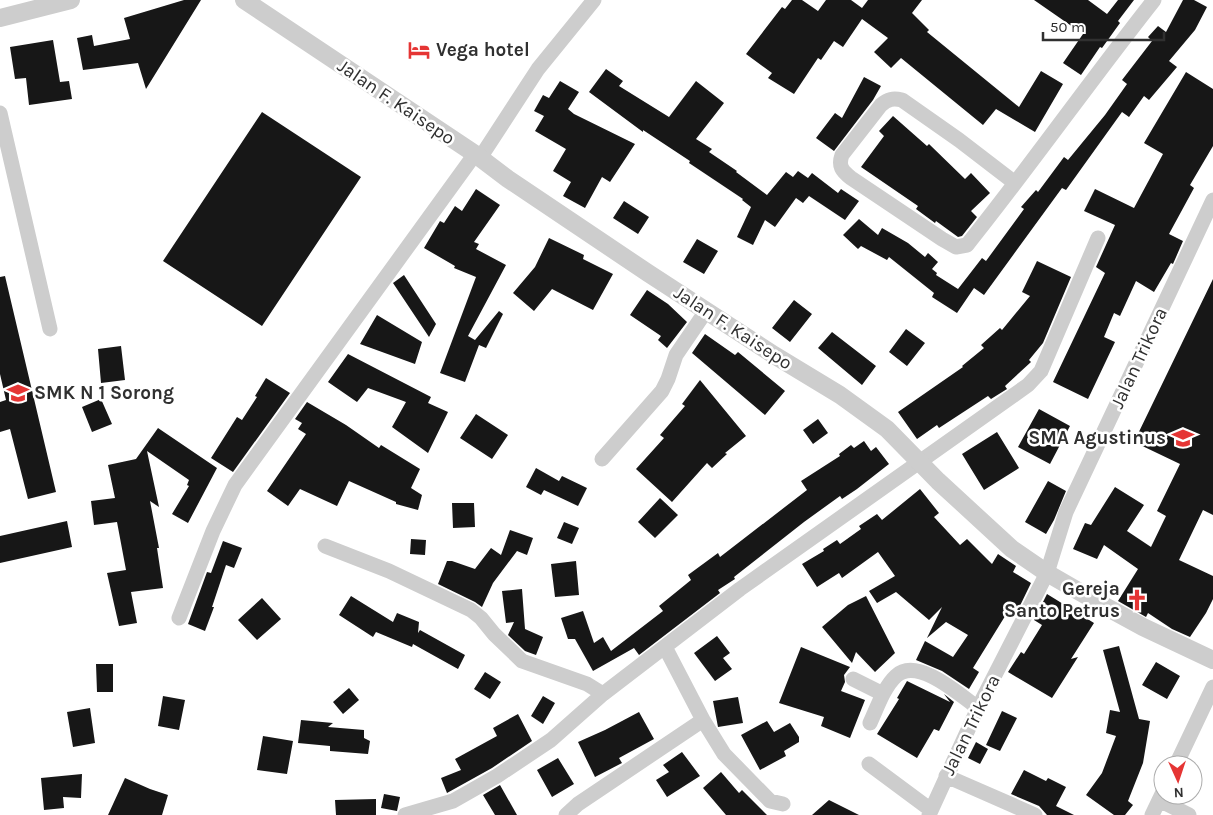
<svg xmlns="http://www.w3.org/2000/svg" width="1213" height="815" font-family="Karla,sans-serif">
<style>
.building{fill:#171717}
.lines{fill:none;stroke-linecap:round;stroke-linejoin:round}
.minor{stroke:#cdcdcd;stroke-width:15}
.tertiary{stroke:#cdcdcd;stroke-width:18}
.labels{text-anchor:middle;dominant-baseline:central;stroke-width:5;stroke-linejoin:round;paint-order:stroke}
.poi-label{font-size:19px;font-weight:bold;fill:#303030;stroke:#fff;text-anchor:start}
.street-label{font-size:19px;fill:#303030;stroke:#fff}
</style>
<rect width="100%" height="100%" fill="#fff"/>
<!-- building -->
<path class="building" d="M184 0H201L146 89 138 63 83 70 77 38 92 35 94 46 130 39 124 18Z
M792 0H802L818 11 826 0H851L862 8 868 0H922L912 13 929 30 927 32 1019 107 1041 71 1063 84 1035 132 996 109 983 125 901 58 891 68 874 52 888 38 862 19 843 47 834 41 821 60 818 58 794 94 768 78 772 73 746 54 782 7 785 9Z
M1034 0H1088L1107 14 1118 0H1134L1118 21 1120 23 1102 48 1100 47 1081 75 1063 63 1083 34Z
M1183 0H1194L1207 7 1195 30 1169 61 1177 67 1149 100 1144 96 1129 117 1122 112 1066 190 1062 188 984 295 974 288 957 313 932 297 934 293 889 257 887 260 861 246 858 249 843 235 859 219 878 235 882 228 908 243 925 257 928 253 938 262 932 269 937 273 936 275 958 289 982 258 986 261 1024 209 1021 207 1036 190 1038 192 1064 157 1068 160 1105 115 1127 84 1122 80 1152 41 1148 37 1158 26 1166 32Z
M53 40 60 82 69 81 72 99 29 105 26 78 15 79 10 47Z
M606 69 623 81 619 86 669 117 696 81 724 103 696 139 712 149 709 152 737 171 736 172 767 195 786 172 793 177 798 171 808 178 812 173 838 193 841 189 859 201 845 220 809 196 803 203 796 198 775 227 765 220 753 245 737 237 751 207 742 200 743 199 689 163 690 161 643 130V132L589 92Z
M1186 72 1213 89V146L1190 185 1194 188 1169 234 1183 241 1173 264 1171 263 1154 292 1136 281 1120 316 1114 313 1104 337 1115 342 1088 399 1053 382 1105 273 1096 267 1115 225 1084 211 1095 189 1134 208 1163 154 1144 143Z
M864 77 881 86 873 100 834 151 816 138 835 113 842 118Z
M560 81 579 92 568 109 574 114 635 144 610 182 602 177 585 208 563 196 571 182 553 171 566 149 535 131 544 116 534 111 543 95 549 98Z
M262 112 361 177 262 326 163 261Z
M893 116 927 146 929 144 965 179 971 173 990 193 971 211 977 217 962 236 958 237 936 221 935 223 916 209 918 206 861 167 884 136 879 131Z
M476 189 500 205 474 242 479 244 476 249 506 265 468 336 475 340 499 311 503 314 486 348 479 345 465 382 440 373 476 277 454 268 455 266 424 248 440 221 444 223 455 206 462 211Z
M624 201 649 217 638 234 613 218Z
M549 238 584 255 583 259 613 274 593 310 552 289 534 311 513 293 535 267Z
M697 239 718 251 704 274 683 262Z
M1037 261 1071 277 1043 343 1029 360 1031 362 1005 386 1007 389 991 399 988 396 939 428 937 425 917 439 898 412 963 367 962 366 984 348 981 345 1000 328 1002 330 1030 296 1022 292Z
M404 275 436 324 429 337 393 283Z
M5 276 56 492 28 499 10 429 0 432V402L6 400 0 374V277Z
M1213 279V515L1203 510 1179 560 1213 576V599L1206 613 1190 637 1172 629 1148 613 1146 617 1118 601 1138 569 1104 545 1097 559 1073 549 1085 523 1091 525 1115 487 1144 505 1127 531 1151 547 1166 516 1157 511 1180 464 1134 442Z
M647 290 668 304 687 322 667 348 658 340 661 336 630 315Z
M794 300 812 314 790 342 772 328Z
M377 315 422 342 415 364 360 344Z
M906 329 925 343 907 366 889 352Z
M832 332 876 366 862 385 818 348Z
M705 334 735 355 738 352 785 391 765 415 692 353Z
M121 346 125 380 101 383 98 349Z
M348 354 431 397 428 403 448 412 428 453 392 427 406 402 368 388 357 402 328 382Z
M266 378 290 393 233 472 211 458 237 417 242 420 257 397 255 396Z
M700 380 746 436 725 453 727 454 712 468 707 463 672 502 636 469 664 438 660 435 685 406 682 404Z
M101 399 112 424 92 432 82 407Z
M307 402 346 425 379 448 381 445 420 469 411 488 422 495 418 510 396 504V502L349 481 337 506 300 489 288 506 267 491 306 434 298 429 302 423 295 419Z
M1039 409 1070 426 1050 464 1018 447Z
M476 414 508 435 492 459 460 438Z
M818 419 828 433 813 444 803 430Z
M158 428 217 468 188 523 172 514 189 486 187 485 189 480 147 451 159 507 150 501 159 548H157L163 588 131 592 137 623 119 626 107 573 126 570 117 522 94 525 91 501 115 498 108 465 136 459Z
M997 432 1019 468 984 490 962 454Z
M864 441 871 451 876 447 889 464 857 489 842 499 840 496 804 522 734 577 735 579 718 590 720 593 639 655 634 648 593 671 575 639H568L561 618 583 611 594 643 603 637 611 651 663 611 659 606 691 580 688 575 718 553 720 557 807 490 801 481 840 456 839 454 851 445 854 448Z
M536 468 559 481 562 476 587 488 578 506 544 490 541 495 526 487Z
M1048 481 1066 491 1054 520 1046 534 1025 522Z
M920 489 939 513 934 517 960 545 967 539 992 564 998 554 1016 566 1013 572 1031 583 1014 618 1007 613 973 668 979 672 969 689 942 671 916 660 925 641 953 657 968 635 946 622 927 638 942 607 929 620 896 592 877 603 869 591 895 576 878 552 842 578 839 573 817 587 802 564 824 551 823 549 837 540 840 544 861 529 859 526 877 514 882 520Z
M660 498 678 515 655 538 638 522Z
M452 503H474L475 527 453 528Z
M67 521 72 547 0 563V536Z
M564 522 579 528 572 544 557 538Z
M510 530 533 538 527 555 517 551 493 583 482 607 475 602 438 584 447 561H452L475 569 491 548 501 555Z
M411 539 426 540 425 555 410 554Z
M223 541 242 548 234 568 226 565 212 607H214L205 631 188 624 207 572 211 573Z
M576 561 579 595 555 597 551 564Z
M522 589 525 629 543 637 536 655 525 651 508 635 514 622 506 623 502 591Z
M1047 594 1094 623 1071 659 1078 657 1052 698 1008 672 1021 652 1024 654 1042 625 1034 620Z
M351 596 393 622 397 613 419 622 418 633 420 630 465 655 458 669 413 644 412 647 376 632 373 637 339 615Z
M866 596 895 653 875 672 856 652 852 663 822 627 848 605Z
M262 598 281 619 257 640 238 620Z
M717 636 730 653 723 658 732 669 715 681 694 653Z
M1119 646 1139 719 1150 721 1143 763 1128 801 1133 805 1125 815H1114L1086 795 1102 773 1116 736 1106 733 1110 710 1120 712 1103 650Z
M801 647 850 667 844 675 845 682 841 691 865 700 850 738 821 726 824 717 779 703Z
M1156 662 1180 676 1167 699 1142 685Z
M96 664H113V692H97Z
M485 672 501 682 490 699 474 689Z
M907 681 950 702 944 694 954 702 939 731 934 729 917 758 877 734 899 699 897 698Z
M349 688 359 700 343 714 333 702Z
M163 696 185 700 179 730 158 726Z
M543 696 555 703 543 724 531 716Z
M738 697 743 723 718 727 713 701Z
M90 708 95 743 73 747 67 712Z
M1002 711 1017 718 1000 751 986 745Z
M639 712 654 739 619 758 622 763 595 777 578 742 605 730Z
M518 714 532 741 492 768 447 793 441 778 461 770 455 759 497 736 493 728Z
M301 720 333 723 328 727 364 730V738L370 741 368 754 330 751V746L298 743Z
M767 721 774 732 790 723 799 737V742L784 751 786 756 760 770 741 735Z
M263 736 293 741 287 774 257 770Z
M976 742 988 749 980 764 968 758Z
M682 752 700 776 667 797 656 780 669 772 663 765Z
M558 758 574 784 552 797 537 770Z
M1024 770 1046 781 1048 778 1066 787 1056 806 1074 815H1047L1039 806 1011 794Z
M721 772 739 793 742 790 767 815H726L703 788Z
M82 774 81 798 63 797 64 808 44 810 41 778Z
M125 778 150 789 168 795 162 815H108Z
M500 785 517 815H495L483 795Z
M384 794 400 797 397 811 381 808Z
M376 799V815H336L335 800Z
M829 800 859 815H812Z"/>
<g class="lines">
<!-- minor -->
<path class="minor" d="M0 113 50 329
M480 158 538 69 594 0
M1015 183 959 140 902 100C893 98 888 99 881 105L842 155C838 166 842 171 851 178L942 239 956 247 967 245C1031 165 1090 81 1154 0
M602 459 662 391 668 379 676 355 706 311
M325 546 389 571 471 610 481 618 494 634 522 661 587 684 603 694
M179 618 213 531 235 485 475 154
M665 647 703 720 724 754 770 801 783 804
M853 679 883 694
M870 723C877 708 884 687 896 676 917 656 960 695 978 708
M869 764 931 810
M1176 765 1213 687
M946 776 1035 815
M1159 800 1189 815
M405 815 453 801 497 776 551 740 603 694 740 589 1028 385 1041 371 1098 238
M566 815 578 804 703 720
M929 815 978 708 1047 573 1066 512 1213 200
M1152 815 1163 792"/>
<!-- tertiary -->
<path class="tertiary" d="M244 0 475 154 508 179 648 273 774 355 840 395 887 429 938 481 1012 549 1047 573 1099 603 1143 627 1213 660
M0 18 71 0"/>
</g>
<!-- icons -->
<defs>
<g id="hotel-bare" transform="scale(1.725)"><path d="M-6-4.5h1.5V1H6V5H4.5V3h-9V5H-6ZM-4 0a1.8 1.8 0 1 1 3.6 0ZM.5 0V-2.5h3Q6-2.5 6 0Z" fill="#e53534" stroke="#fff" stroke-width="2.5" paint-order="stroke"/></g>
<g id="school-bare" transform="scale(1.725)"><path d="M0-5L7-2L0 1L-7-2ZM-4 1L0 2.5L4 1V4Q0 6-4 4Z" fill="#e53534" stroke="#fff" stroke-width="2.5" paint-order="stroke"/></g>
<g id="church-bare" transform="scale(1.725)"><path d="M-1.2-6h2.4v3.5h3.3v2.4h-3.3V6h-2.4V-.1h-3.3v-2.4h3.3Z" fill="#e53534" stroke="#fff" stroke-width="2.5" paint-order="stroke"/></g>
</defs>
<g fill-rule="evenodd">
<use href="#hotel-bare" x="419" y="50"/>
<use href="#school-bare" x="18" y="393"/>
<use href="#school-bare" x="1183" y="438"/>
<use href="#church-bare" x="1137" y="600"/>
</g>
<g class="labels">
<!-- poi labels -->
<g class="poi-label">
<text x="436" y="50">Vega hotel</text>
<text x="34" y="393">SMK N 1 Sorong</text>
<text x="1166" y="438" text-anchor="end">SMA Agustinus</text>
<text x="1120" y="589" text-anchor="end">Gereja<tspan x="1120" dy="22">Santo Petrus</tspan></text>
</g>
<!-- street labels -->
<g class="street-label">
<text transform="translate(396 102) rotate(34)">Jalan F. Kaisepo</text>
<text transform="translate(733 328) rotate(33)">Jalan F. Kaisepo</text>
<text transform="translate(1139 358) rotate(-65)">Jalan Trikora</text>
<text transform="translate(971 725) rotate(-64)">Jalan Trikora</text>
</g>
</g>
<!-- north arrow -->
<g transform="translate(1178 780) rotate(177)"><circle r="24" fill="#ffffff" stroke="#acacac"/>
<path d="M0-4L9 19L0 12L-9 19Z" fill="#e53534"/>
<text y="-8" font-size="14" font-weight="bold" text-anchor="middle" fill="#303030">N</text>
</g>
<!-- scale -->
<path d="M1043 32v8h121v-8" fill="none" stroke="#303030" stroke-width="2.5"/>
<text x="1050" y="32" font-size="15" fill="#303030" stroke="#ffffff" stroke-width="4" paint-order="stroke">50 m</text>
</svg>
